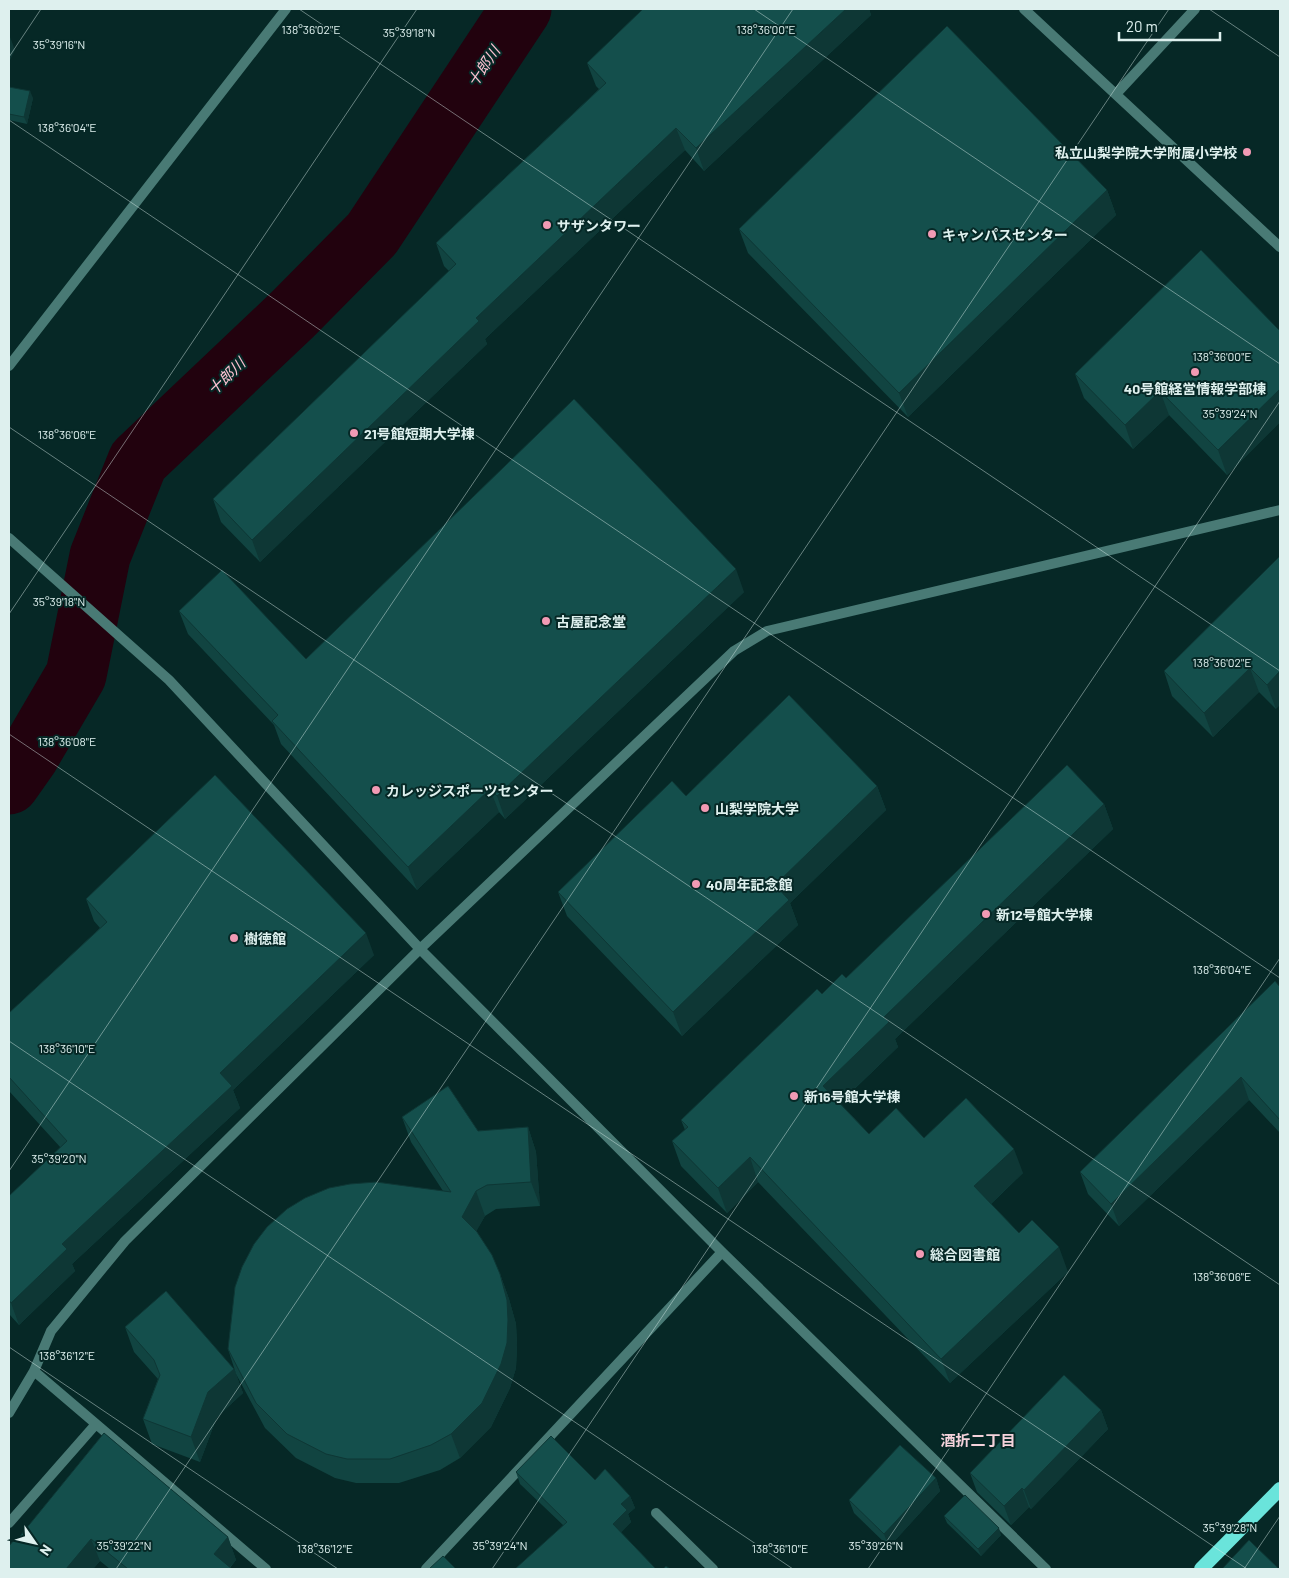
<svg xmlns="http://www.w3.org/2000/svg" width="1289" height="1578" font-family="Barlow,'Noto Sans JP',sans-serif">
<style>
.lines{fill:none;stroke-linecap:round;stroke-linejoin:round}
.river{stroke:#22020e;stroke-width:61}
.service{stroke:#497a75;stroke-width:10}
.minor{stroke:#497a75;stroke-width:10}
.trunk{stroke:#6ae4db;stroke-width:14}
.wall{fill:#114441}
.shaded-wall{fill:#0e3735}
.building{fill:#144f4c;stroke:#0e3735}
.ticks{fill:none;stroke:#def0ee;stroke-width:1;stroke-opacity:0.45}
.poi-dot{fill:#f19ab4;stroke:#062826;stroke-width:2}
.labels{text-anchor:middle;dominant-baseline:central;stroke-width:4;stroke-linejoin:round;paint-order:stroke}
.poi-label{font-size:14px;font-weight:bold;fill:#def0ee;stroke:#062826;text-anchor:start}
.water-label{font-size:15px;font-style:italic;fill:#fdc1d1;stroke:#062826}
.neighbourhood-label{font-size:15px;font-weight:bold;fill:#f4d2db;stroke:#062826}
.ticks-label{font-size:12px;text-anchor:middle;fill:#def0ee;stroke:#062826;stroke-width:4;stroke-linejoin:round;paint-order:stroke}
</style>
<rect width="100%" height="100%" fill="#062826"/>
<g class="lines">
<!-- river -->
<path class="river" d="M9 784 28 757 76 675 100 556 138 461 293 314 372 234 521 9"/>
<!-- service -->
<path class="service" d="M656 1513 713 1569"/>
<!-- minor -->
<path class="minor" d="M1024 9 1280 247
M1116 94 1195 9
M9 366 286 9
M9 538 169 680 420 949 722 1252 1046 1569
M34 1371 51 1331 125 1241 420 949 734 651 767 631 1280 510
M9 1413 34 1371 266 1569
M9 1523 96 1424
M426 1569 722 1252"/>
<!-- trunk -->
<path class="trunk" d="M1201 1569 1280 1489"/>
</g>
<!-- wall -->
<path class="wall" d="M643 9H869L871 15 704 171 685 150 485 339 487 344 260 562 221 522 213 499 449 271 444 266 436 243 599 89 596 86 587 63Z
M9 87 33 98 27 124 9 120Z
M1107 190 1116 215 908 417 748 253 739 229Z
M1280 331V422L1227 475 1169 415 1133 449 1084 398 1075 374Z
M1280 556 1276 709 1259 692 1213 737 1172 696 1164 671Z
M744 592 505 819 499 812 417 890 281 744 274 725 188 634 179 611 306 659Z
M877 786 886 810 790 903 798 925 682 1036 567 916 558 892 686 796Z
M1104 804 1113 829 895 1039 898 1047 840 1103 869 1134 924 1138 1023 1173 991 1204 1019 1233 1068 1272 950 1383 758 1182 727 1213 681 1166 672 1141 685 1130 681 1120 822 994Z
M86 899 374 955 233 1090 240 1108 72 1264 75 1271 19 1325 9 1314V1196L61 1148 9 1091V1013L100 928 94 921Z
M1280 987V1133L1249 1100 1119 1226 1088 1194 1080 1172Z
M402 1117 478 1131 528 1127 536 1152 540 1206 496 1209 485 1216 476 1231 500 1274 509 1299 516 1324 517 1345 516 1368 510 1388 491 1427 460 1458 440 1470 399 1483H356L335 1478 296 1458 265 1428 236 1374 228 1349 443 1191 411 1142Z
M125 1327 234 1369 243 1393 217 1417 200 1462 152 1444 143 1419 158 1379 134 1352Z
M1101 1410 1108 1429 1031 1509 1029 1507 1011 1525 977 1492 970 1473Z
M104 1433 228 1537 236 1560 230 1568 232 1569H110L100 1561 93 1569H9L16 1541Z
M516 1472 595 1480 630 1496 635 1508 628 1514 631 1522 621 1532 563 1525 520 1484Z
M936 1478 940 1491 889 1547 854 1513 849 1500Z
M944 1516 1001 1535 981 1556 947 1523Z"/>
<!-- shaded-wall -->
<path class="shaded-wall" d="M846 9H869L871 15 704 171 696 148Z
M10 37 15 50 9 62V40Z
M30 91 33 98 27 124 24 117Z
M676 128 685 150 485 339 487 344 260 562 252 540 476 318Z
M1107 190 1116 215 908 417 899 393Z
M1280 389V422L1227 475 1218 450Z
M1160 391 1169 415 1133 449 1125 425Z
M736 569 744 592 505 819 497 796Z
M1250 668 1259 692 1213 737 1204 713Z
M1280 671V705L1276 709 1267 685Z
M877 786 886 810 790 903 798 925 682 1036 673 1012 775 885Z
M490 789 499 812 417 890 408 867Z
M1104 804 1113 829 895 1039 898 1047 832 1110 823 1086 884 1017Z
M366 933 374 955 233 1090 240 1108 72 1264 75 1271 19 1325 11 1303 62 1244 220 1073Z
M1241 1077 1249 1100 1119 1226 1111 1204Z
M528 1127 536 1152 540 1206 531 1182Z
M1014 1149 1023 1173 983 1211 974 1186Z
M750 1157 758 1182 727 1213 718 1188Z
M476 1191 485 1216 471 1241 462 1217Z
M1059 1247 1068 1272 950 1383 941 1359Z
M500 1274 509 1299 516 1324 517 1345 516 1368 510 1388 491 1427 460 1458 451 1434Z
M234 1369 243 1393 217 1417 200 1462 191 1437 208 1392Z
M1101 1410 1108 1429 1031 1509 1024 1490Z
M936 1478 940 1491 889 1547 884 1534Z
M1022 1488 1029 1507 1011 1525 1004 1506Z
M630 1496 635 1508 628 1514 631 1522 618 1536 613 1524 621 1504Z
M999 1528 1001 1535 981 1556 978 1549Z
M228 1537 236 1560 228 1569 214 1554Z
M91 1539 100 1561 93 1569H66Z"/>
<!-- building -->
<path class="building" d="M643 9H846L696 148 676 128 476 318 479 321 252 540 213 499 456 264 436 243 606 83 587 63Z
M947 26 1107 190 899 393 739 229Z
M9 87 30 91 24 117 9 114Z
M1201 250 1280 331V389L1218 450 1160 391 1125 425 1075 374Z
M574 399 736 569 497 796 490 789 408 867 272 721 278 715 179 611 222 570 306 659Z
M1280 556V671L1267 685 1250 668 1204 713 1164 671Z
M789 695 877 786 775 885 789 900 673 1012 558 892 672 781 686 796Z
M1067 765 1104 804 884 1017 889 1022 823 1086 869 1134 896 1108 924 1138 966 1098 1014 1149 974 1186 1019 1233 1032 1220 1059 1247 941 1359 750 1157 718 1188 672 1141 688 1127 681 1120 817 989 822 994 842 974 846 978Z
M215 775 366 933 220 1073 232 1086 62 1244 67 1249 11 1303 9 1300V1196L67 1141 9 1077V1013L107 922 86 899Z
M1275 981 1280 987V1120L1241 1077 1111 1204 1080 1172Z
M448 1086 478 1131 528 1127 531 1182 487 1185 476 1191 462 1217 477 1232 492 1255 500 1274 507 1300 508 1320 507 1343 501 1364 482 1403 451 1434 431 1445 390 1459H347L326 1454 287 1434 256 1403 228 1349 235 1287 242 1267 254 1244 267 1227 287 1209 305 1198 329 1188 350 1184 376 1182 451 1192 402 1117Z
M166 1291 234 1369 208 1392 191 1437 143 1419 160 1375 154 1360 125 1327Z
M1064 1375 1101 1410 1024 1490 1022 1488 1004 1506 970 1473Z
M104 1433 228 1537 214 1554 232 1569H128L91 1539 66 1569H9V1546L14 1540 16 1541Z
M551 1436 595 1480 605 1469 630 1496 621 1504 627 1510 613 1524 656 1569H515L567 1522 516 1472Z
M900 1445 936 1478 884 1534 849 1500Z
M965 1495 999 1528 978 1549 944 1516Z
M1249 1540 1279 1569H1222Z
M443 1556 456 1569H429Z
M666 1566 670 1569H663Z"/>
<!-- ticks -->
<path class="ticks" d="M299 9 1280 671M754 9 1280 364M1209 9 1280 57M9 57 41 9M9 120 1280 978M9 427 1280 1285M9 614 417 9M9 734 1247 1569M9 1041 793 1569M9 1171 793 9M9 1347 338 1569M116 1569 1169 9M492 1569 1280 401M868 1569 1280 958M1244 1569 1280 1516"/>
<!-- markers -->
<g class="poi-dot">
<circle cx="1247" cy="152" r="5"/>
<circle cx="547" cy="225" r="5"/>
<circle cx="932" cy="234" r="5"/>
<circle cx="1195" cy="372" r="5"/>
<circle cx="354" cy="433" r="5"/>
<circle cx="546" cy="621" r="5"/>
<circle cx="376" cy="790" r="5"/>
<circle cx="705" cy="808" r="5"/>
<circle cx="696" cy="884" r="5"/>
<circle cx="986" cy="914" r="5"/>
<circle cx="234" cy="938" r="5"/>
<circle cx="794" cy="1096" r="5"/>
<circle cx="920" cy="1254" r="5"/>
</g>
<g class="labels">
<!-- poi labels -->
<g class="poi-label">
<text x="1237" y="152" text-anchor="end">私立山梨学院大学附属小学校</text>
<text x="557" y="225">サザンタワー</text>
<text x="942" y="234">キャンパスセンター</text>
<text x="1195" y="388" text-anchor="middle">40号館経営情報学部棟</text>
<text x="364" y="433">21号館短期大学棟</text>
<text x="556" y="621">古屋記念堂</text>
<text x="386" y="790">カレッジスポーツセンター</text>
<text x="715" y="808">山梨学院大学</text>
<text x="706" y="884">40周年記念館</text>
<text x="996" y="914">新12号館大学棟</text>
<text x="244" y="938">樹徳館</text>
<text x="804" y="1096">新16号館大学棟</text>
<text x="930" y="1254">総合図書館</text>
</g>
<!-- water labels -->
<g class="water-label">
<text transform="translate(483 66) rotate(-56)">十郎川</text>
<text transform="translate(226 376) rotate(-44)">十郎川</text>
</g>
<!-- neighbourhood labels -->
<g class="neighbourhood-label">
<text x="978" y="1440">酒折二丁目</text>
</g>
</g>
<g class="ticks-label">
<text x="766" y="34">138°36'00"E</text>
<text x="311" y="34">138°36'02"E</text>
<text x="409" y="37">35°39'18"N</text>
<text x="59" y="49">35°39'16"N</text>
<text x="67" y="132">138°36'04"E</text>
<text x="1222" y="361">138°36'00"E</text>
<text x="1230" y="418">35°39'24"N</text>
<text x="67" y="439">138°36'06"E</text>
<text x="59" y="606">35°39'18"N</text>
<text x="1222" y="667">138°36'02"E</text>
<text x="67" y="746">138°36'08"E</text>
<text x="1222" y="974">138°36'04"E</text>
<text x="67" y="1053">138°36'10"E</text>
<text x="59" y="1163">35°39'20"N</text>
<text x="1222" y="1281">138°36'06"E</text>
<text x="67" y="1360">138°36'12"E</text>
<text x="1230" y="1532">35°39'28"N</text>
<text x="124" y="1550">35°39'22"N</text>
<text x="500" y="1550">35°39'24"N</text>
<text x="876" y="1550">35°39'26"N</text>
<text x="325" y="1553">138°36'12"E</text>
<text x="780" y="1553">138°36'10"E</text>
</g>
<!-- border -->
<rect width="1289" height="1578" fill="none" stroke="#def0ee" stroke-width="20"/>
<!-- north arrow -->
<g transform="translate(35 1543) rotate(124)" stroke="#062826" stroke-width="4" paint-order="stroke">
<path d="M0-4L9 19L0 12L-9 19Z" fill="#def0ee"/>
<text y="-8" font-size="14" font-weight="bold" text-anchor="middle" fill="#def0ee">N</text>
</g>
<!-- scale -->
<path d="M1119 32v8h101v-8" fill="none" stroke="#def0ee" stroke-width="2.5"/>
<text x="1126" y="32" font-size="15" fill="#def0ee" stroke="#062826" stroke-width="4" paint-order="stroke">20 m</text>
</svg>
